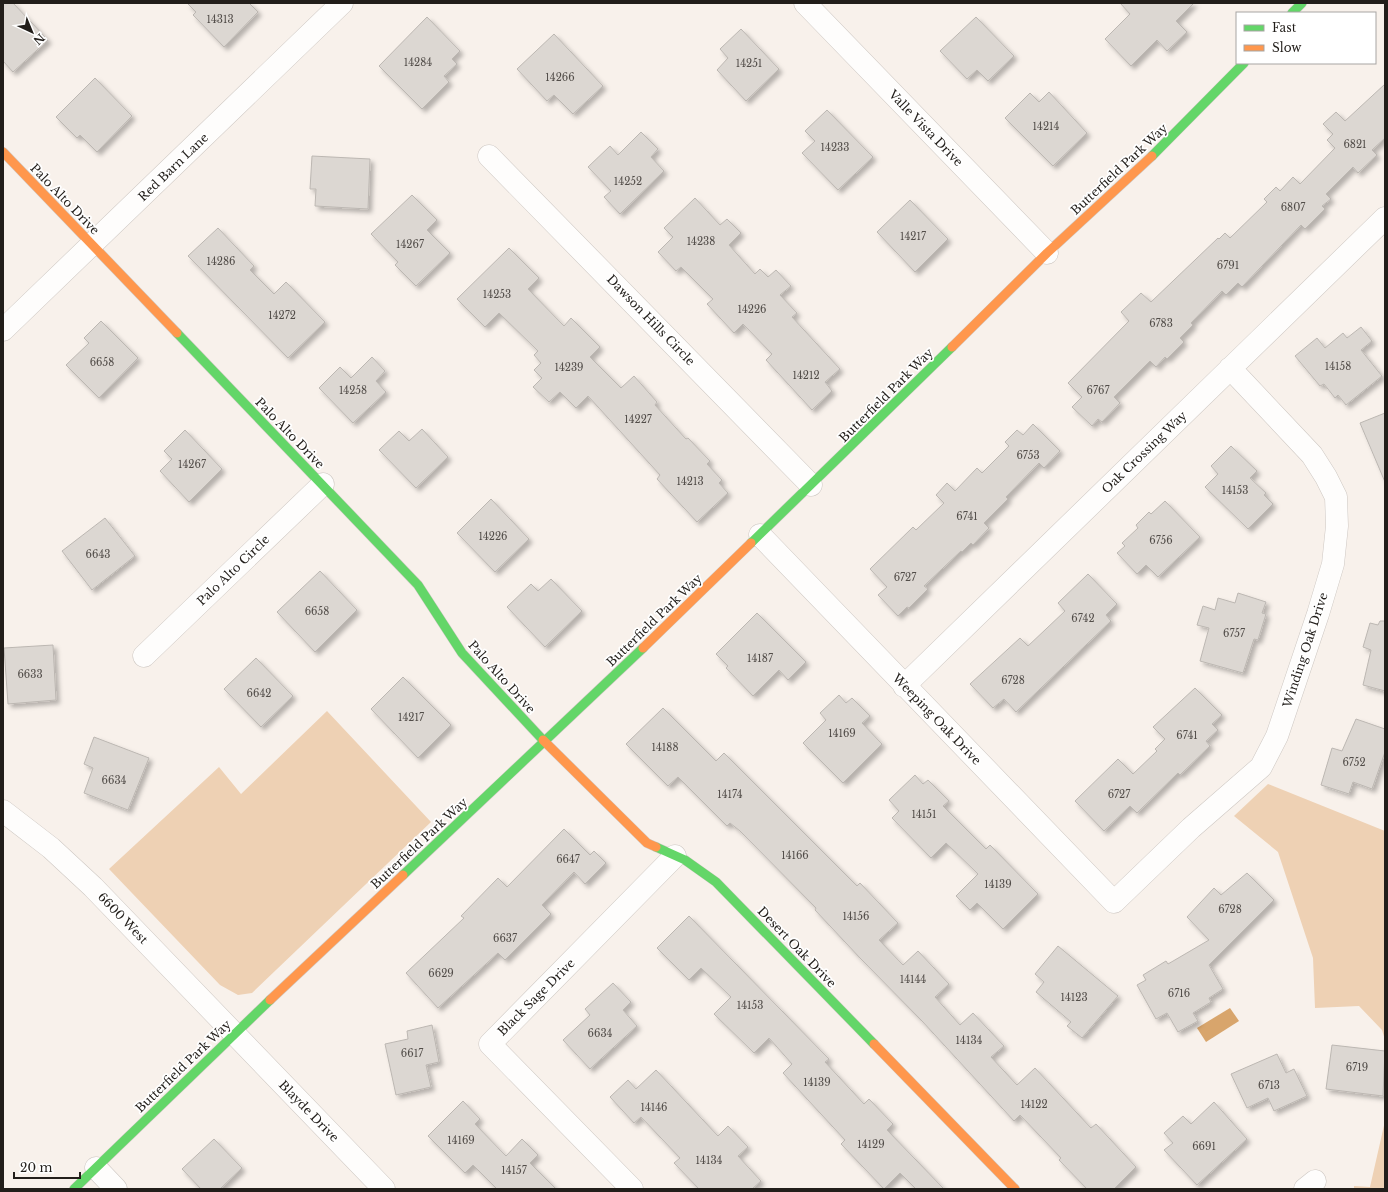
<svg xmlns="http://www.w3.org/2000/svg" width="1388" height="1192" font-family="'Libre Baskerville',serif">
<style>
.green{fill:#eed1b4}
.water{fill:#d8a56c}
.building{fill:#dcd7d2;stroke:#bcb7b2;filter:url(#shadow)}
.lines{fill:none;stroke-linecap:round;stroke-linejoin:round}
.street-casing{stroke:#cdc7c2;stroke-width:23}
.fast-casing{stroke:#cdc7c2;stroke-width:10}
.slow-casing{stroke:#cdc7c2;stroke-width:10}
.street{stroke:#fefdfc;stroke-width:22}
.fast{stroke:#63d668;stroke-width:9}
.slow{stroke:#ff974d;stroke-width:9}
.labels{text-anchor:middle;dominant-baseline:central;stroke-width:3.5;stroke-linejoin:round;paint-order:stroke}
.number-label{font-size:10px;fill:#524d49}
.street-label{font-size:12px;fill:#221e1a;stroke:#fff}
</style>
<defs>
<filter id="shadow"><feDropShadow dx="3.5" dy="3.5" stdDeviation="2" flood-color="#0004"/></filter>
</defs>
<rect width="100%" height="100%" fill="#f8f1eb"/>
<!-- green -->
<path class="green" d="M327 711 431 822 252 993 238 995 220 985 109 869 219 767 241 794Z
M1268 784 1385 831V1040L1382 1030 1359 1006 1315 1008 1313 958 1278 852 1234 816Z
M1385 1121V1189H1354V1186L1370 1187Z"/>
<!-- water -->
<path class="water" d="M1230 1008 1239 1021 1206 1042 1197 1028Z"/>
<!-- building -->
<path class="building" d="M3 3H13L48 40 13 72 3 61Z
M187 3H249L258 12 224 47 193 15 196 12Z
M1120 3H1194L1176 21 1187 32 1167 51 1157 40 1131 66 1105 39 1130 14Z
M427 17 460 51 452 59 457 64 444 76 449 82 422 109 379 66Z
M976 17 1014 56 988 81 977 70 967 79 940 51Z
M741 29 779 69 746 101 717 70 728 58 720 49Z
M554 34 603 86 573 114 554 95 547 101 517 69Z
M95 78 132 116 97 152 80 135 77 138 56 117Z
M1385 84V138L1372 150 1377 155 1358 173 1353 167 1326 194 1331 199 1322 206 1325 209 1305 229 1301 225 1242 287 1238 283 1226 295 1222 291 1191 323 1193 325 1180 338 1184 342 1167 359 1165 357 1156 367 1150 361 1114 397 1120 403 1102 422 1098 419 1092 426 1072 407 1082 397 1068 383 1129 321 1121 312 1141 293 1151 302 1218 238 1219 239 1225 233 1230 238 1267 202 1264 199 1276 187 1280 191 1293 177 1300 184 1335 148 1327 140 1333 134 1323 124 1336 112 1345 121Z
M1049 92 1087 133 1053 166 1005 118 1030 93 1039 102Z
M827 110 873 157 838 190 802 153 815 141 805 131Z
M641 132 658 149 651 157 664 171 620 214 604 197 611 191 588 167 610 146 618 155Z
M312 156 370 159 368 209 315 206 316 189H310Z
M412 195 437 220 427 230 450 253 416 286 395 265 398 262 371 234Z
M695 198 720 225 727 219 741 233 729 245 755 274 760 269 768 277 776 270 791 286 780 295 797 313 792 317 840 369 825 382 832 391 812 410 766 360 772 354 743 324 734 333 707 304 713 299 681 267 676 271 658 252 673 237 664 228Z
M910 200 948 239 915 272 877 232Z
M218 228 254 266 250 270 274 294 286 282 325 322 288 358 188 256Z
M509 248 539 278 528 289 564 326 571 318 600 347 590 357 621 388 634 376 657 402 655 405 686 439 688 438 710 461 707 464 722 480 719 483 728 493 697 522 657 479 660 475 588 396 576 408 560 392 549 402 533 387 542 378 534 370 541 363 534 355 538 351 499 313 485 327 457 299Z
M101 321 138 358 99 398 66 365 89 343 84 338Z
M1361 327 1372 341 1361 350 1382 376 1346 405 1338 395 1335 398 1324 384 1320 386 1295 356 1317 338 1325 348 1343 333 1347 338Z
M372 357 385 371 376 381 386 392 353 423 319 388 340 367 351 378Z
M1385 413V482L1360 423Z
M1033 424 1060 451 1044 468 1039 463 1006 497 1008 499 984 523 989 528 973 545 971 543 962 552 961 551 924 586 928 589 909 608 907 607 898 616 878 595 887 587 870 569 913 527 916 530 944 503 936 495 947 483 955 491 977 468 982 473 1009 446 1005 442 1017 430 1023 435Z
M422 429 448 457 416 488 379 450 399 431 409 441Z
M185 430 222 469 189 502 160 471 172 459 164 451Z
M1231 446 1257 471 1250 478 1266 493 1264 495 1273 504 1248 529 1205 487 1218 474 1211 466Z
M491 499 529 539 495 572 457 533Z
M1165 501 1200 537 1158 577 1146 565 1137 574 1117 553 1125 546 1122 543 1138 528 1136 525 1149 512 1151 514Z
M105 518 135 556 92 590 62 551Z
M320 571 357 610 315 652 277 612Z
M1088 574 1117 604 1106 615 1111 621 1016 712 1004 699 993 708 970 684 1020 638 1028 646 1065 611 1058 603Z
M551 579 582 611 545 647 507 607 531 584 538 591Z
M1238 593 1266 602 1262 613 1266 614 1258 640 1254 639 1243 673 1200 661 1209 628 1197 625 1203 606 1215 610 1218 598 1235 603Z
M757 613 806 662 788 680 779 670 753 696 726 668 728 666 716 654Z
M1380 621H1385V691L1363 685 1371 650 1363 647 1370 623 1378 625Z
M53 645 56 700 8 704 4 648Z
M256 658 293 696 261 727 224 689Z
M403 677 451 725 418 758 371 709Z
M1195 688 1222 715 1212 724 1218 730 1206 741 1210 746 1180 775 1178 773 1137 813 1130 806 1104 831 1075 801 1118 759 1133 774 1157 751 1155 749 1165 739 1153 727Z
M839 695 846 703 852 698 870 716 862 723 882 744 843 783 803 743 826 720 820 713Z
M663 708 716 761 724 753 857 886 860 883 898 923 879 940 903 965 918 951 949 984 935 997 960 1025 973 1013 1004 1046 991 1057 1017 1085 1035 1068 1091 1128 1096 1124 1136 1167 1114 1189H1087L1059 1160 1061 1158 1020 1115 1014 1121 922 1021 860 958 815 910 816 908 740 831 730 823 727 826 678 777 668 786 626 744Z
M1356 719 1385 729V752L1372 789 1353 782 1349 794 1321 785 1332 748 1342 751Z
M94 737 149 758 128 810 84 793 93 768 84 764Z
M915 775 923 784 928 780 949 801 943 806 986 849 990 845 1038 894 1003 929 977 903 970 910 956 896 978 874 946 843 931 858 892 818 899 811 889 800Z
M564 829 590 855 594 851 606 863 585 884 574 872 542 905 551 914 505 960 498 953 438 1008 406 973 464 918 461 916 498 878 507 887Z
M1247 873 1274 900 1209 965 1223 989 1209 998 1211 1002 1193 1013 1198 1021 1178 1032 1167 1013 1156 1019 1137 985 1146 980 1143 975 1166 961 1168 964 1209 940 1187 917 1214 888 1221 895Z
M689 916 829 1059 825 1062 864 1104 869 1099 893 1124 887 1130 944 1189H916L900 1173 884 1189 841 1144 845 1140 783 1073 792 1064 769 1038 754 1053 714 1014 731 997 701 968 689 980 657 948Z
M1058 946 1118 996 1082 1038 1067 1026 1071 1022 1036 992 1044 982 1035 974Z
M613 983 631 1002 623 1010 637 1026 590 1069 563 1040 590 1015 585 1009Z
M432 1025 439 1062 426 1065 431 1087 396 1095 385 1044 408 1039 407 1031Z
M1332 1045 1385 1051 1383 1096 1326 1089Z
M1277 1054 1286 1073 1294 1069 1307 1096 1274 1111 1268 1098 1247 1108 1231 1074Z
M656 1070 718 1136 728 1126 748 1147 738 1156 761 1181 752 1189H699L674 1163 680 1158 641 1117 634 1123 610 1097 628 1080 636 1089Z
M463 1101 480 1119 475 1124 506 1156 522 1139 538 1155 530 1163 556 1189H497L473 1165 465 1173 428 1136Z
M1214 1102 1247 1139 1197 1185 1164 1150 1173 1143 1164 1133 1183 1116 1191 1124Z
M214 1139 242 1168 220 1189H201L182 1169Z"/>
<g class="lines">
<!-- street casing -->
<g class="street-casing">
<path id="street" d="M805 3 1047 253
M489 156 811 485
M3 330 342 3
M760 535 1114 902 1191 828 1261 767 1277 736 1318 614 1333 564 1337 526 1336 497 1326 477 1312 455 1230 368
M144 656 323 484
M904 686 1385 218
M3 811 51 848 93 887 384 1189
M96 1168 116 1189
M632 1189 490 1044 675 856
M1305 1189 1315 1181"/>
</g>
<!-- fast casing -->
<g class="fast-casing">
<path id="fast" d="M1292 13 1302 3
M1152 156 1244 63
M177 333 418 585 462 653 543 740
M751 543 952 347
M656 847 685 860 716 882 874 1044
M403 875 643 648
M74 1189 270 1000"/>
</g>
<!-- slow casing -->
<g class="slow-casing">
<path id="slow" d="M3 152 177 333
M952 347 1047 253 1152 156
M643 648 751 543
M543 740 647 843 656 847
M270 1000 403 875
M874 1044 1015 1189"/>
</g>
<!-- street -->
<use href="#street" class="street"/>
<!-- fast -->
<use href="#fast" class="fast"/>
<!-- slow -->
<use href="#slow" class="slow"/>
</g>
<g class="labels">
<!-- number labels -->
<g class="number-label">
<text x="220" y="19">14313</text>
<text x="418" y="62">14284</text>
<text x="749" y="63">14251</text>
<text x="560" y="77">14266</text>
<text x="1046" y="126">14214</text>
<text x="1355" y="144">6821</text>
<text x="835" y="147">14233</text>
<text x="628" y="181">14252</text>
<text x="1293" y="207">6807</text>
<text x="913" y="236">14217</text>
<text x="701" y="241">14238</text>
<text x="410" y="244">14267</text>
<text x="221" y="261">14286</text>
<text x="1228" y="265">6791</text>
<text x="497" y="294">14253</text>
<text x="752" y="309">14226</text>
<text x="282" y="315">14272</text>
<text x="1161" y="323">6783</text>
<text x="102" y="362">6658</text>
<text x="1338" y="366">14158</text>
<text x="569" y="367">14239</text>
<text x="806" y="375">14212</text>
<text x="353" y="390">14258</text>
<text x="1098" y="390">6767</text>
<text x="638" y="419">14227</text>
<text x="1028" y="455">6753</text>
<text x="192" y="464">14267</text>
<text x="690" y="481">14213</text>
<text x="1235" y="490">14153</text>
<text x="967" y="516">6741</text>
<text x="493" y="536">14226</text>
<text x="1161" y="540">6756</text>
<text x="98" y="554">6643</text>
<text x="905" y="577">6727</text>
<text x="317" y="611">6658</text>
<text x="1083" y="618">6742</text>
<text x="1234" y="633">6757</text>
<text x="760" y="658">14187</text>
<text x="30" y="674">6633</text>
<text x="1013" y="680">6728</text>
<text x="259" y="693">6642</text>
<text x="411" y="717">14217</text>
<text x="842" y="733">14169</text>
<text x="1187" y="735">6741</text>
<text x="665" y="747">14188</text>
<text x="1354" y="762">6752</text>
<text x="114" y="780">6634</text>
<text x="730" y="794">14174</text>
<text x="1119" y="794">6727</text>
<text x="924" y="814">14151</text>
<text x="795" y="855">14166</text>
<text x="568" y="859">6647</text>
<text x="998" y="884">14139</text>
<text x="1230" y="909">6728</text>
<text x="856" y="916">14156</text>
<text x="505" y="938">6637</text>
<text x="441" y="973">6629</text>
<text x="913" y="979">14144</text>
<text x="1179" y="993">6716</text>
<text x="1074" y="997">14123</text>
<text x="750" y="1005">14153</text>
<text x="600" y="1033">6634</text>
<text x="969" y="1040">14134</text>
<text x="412" y="1053">6617</text>
<text x="1357" y="1067">6719</text>
<text x="817" y="1082">14139</text>
<text x="1269" y="1085">6713</text>
<text x="1034" y="1104">14122</text>
<text x="654" y="1107">14146</text>
<text x="461" y="1140">14169</text>
<text x="871" y="1144">14129</text>
<text x="1204" y="1146">6691</text>
<text x="709" y="1160">14134</text>
<text x="514" y="1170">14157</text>
</g>
<!-- street labels -->
<g class="street-label">
<text transform="translate(926 128) rotate(46)">Valle Vista Drive</text>
<text transform="translate(173 167) rotate(-44)">Red Barn Lane</text>
<text transform="translate(1119 169) rotate(-43)">Butterfield Park Way</text>
<text transform="translate(65 199) rotate(46)">Palo Alto Drive</text>
<text transform="translate(651 320) rotate(46)">Dawson Hills Circle</text>
<text transform="translate(886 395) rotate(-45)">Butterfield Park Way</text>
<text transform="translate(290 433) rotate(46)">Palo Alto Drive</text>
<text transform="translate(1144 452) rotate(-44)">Oak Crossing Way</text>
<text transform="translate(233 570) rotate(-44)">Palo Alto Circle</text>
<text transform="translate(654 620) rotate(-44)">Butterfield Park Way</text>
<text transform="translate(1305 650) rotate(-72)">Winding Oak Drive</text>
<text transform="translate(502 677) rotate(48)">Palo Alto Drive</text>
<text transform="translate(937 719) rotate(46)">Weeping Oak Drive</text>
<text transform="translate(419 843) rotate(-43)">Butterfield Park Way</text>
<text transform="translate(123 918) rotate(46)">6600 West</text>
<text transform="translate(797 947) rotate(46)">Desert Oak Drive</text>
<text transform="translate(536 997) rotate(-45)">Black Sage Drive</text>
<text transform="translate(183 1066) rotate(-44)">Butterfield Park Way</text>
<text transform="translate(309 1111) rotate(46)">Blayde Drive</text>
</g>
</g>
<!-- border -->
<rect width="1388" height="1192" fill="none" stroke="#221e1a" stroke-width="8"/>
<!-- legend -->
<rect x="1236" y="12" width="140" height="52" fill="#ffffff" stroke="#a7a5a3"/>
<rect x="1244" y="25" width="20" height="6" fill="#63d668" stroke="#a7a5a3"/>
<text x="1272" y="32" font-size="12" fill="#221e1a">Fast</text>
<rect x="1244" y="45" width="20" height="6" fill="#ff974d" stroke="#a7a5a3"/>
<text x="1272" y="52" font-size="12" fill="#221e1a">Slow</text>
<!-- north arrow -->
<g transform="translate(32 32) rotate(136)" stroke="#ffffff" stroke-width="3" paint-order="stroke">
<path d="M0-3L7 15L0 10L-7 15Z" fill="#221e1a"/>
<text y="-6" font-size="11" font-weight="bold" text-anchor="middle" fill="#221e1a">N</text>
</g>
<!-- scale -->
<path d="M14 1172v6h66v-6" fill="none" stroke="#221e1a" stroke-width="2"/>
<text x="20" y="1172" font-size="12" fill="#221e1a" stroke="#ffffff" stroke-width="3" paint-order="stroke">20 m</text>
</svg>
